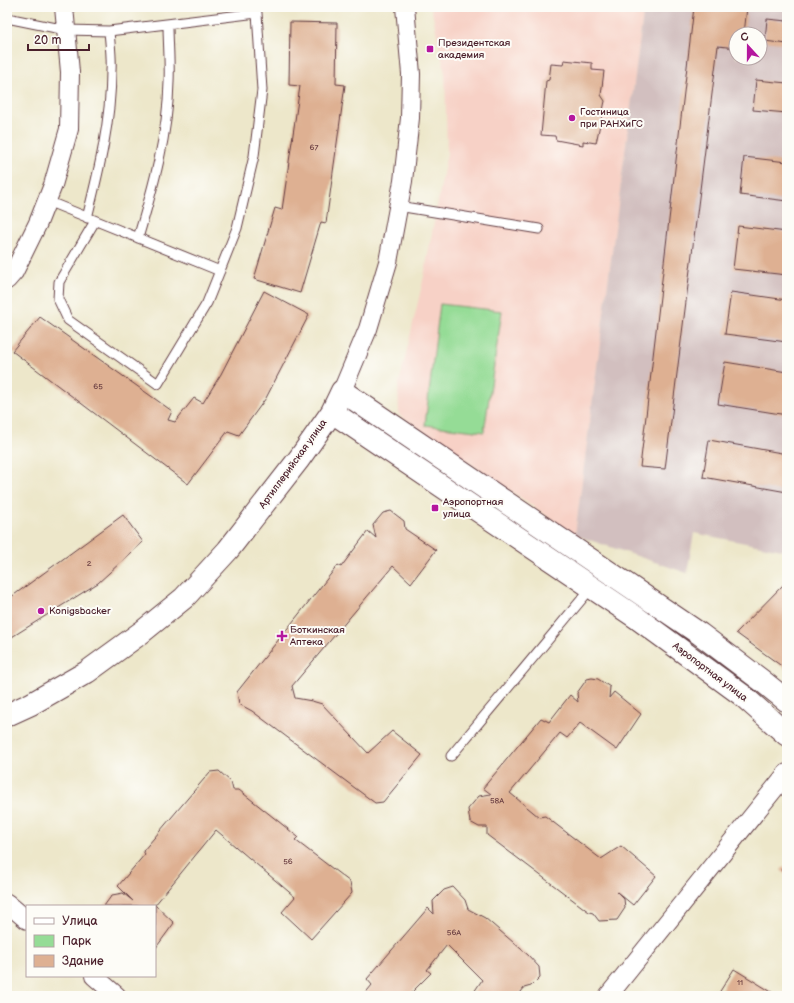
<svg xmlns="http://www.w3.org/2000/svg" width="794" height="1003" font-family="'Balsamiq Sans',sans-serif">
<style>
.built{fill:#f7d1c6}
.industrial{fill:#d2bfbf;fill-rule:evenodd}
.green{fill:#95dc96;stroke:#707e60}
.building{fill:#deb092}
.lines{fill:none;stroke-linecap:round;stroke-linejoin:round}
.service-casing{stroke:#623d43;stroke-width:11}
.minor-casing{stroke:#623d43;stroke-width:20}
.secondary-casing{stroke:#623d43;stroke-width:24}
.service{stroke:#fff;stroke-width:9}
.minor{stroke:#fff;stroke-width:18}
.secondary{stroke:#fff;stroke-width:22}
.poi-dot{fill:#b5179e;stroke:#fdfcf7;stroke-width:1.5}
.labels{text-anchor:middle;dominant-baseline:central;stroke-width:4;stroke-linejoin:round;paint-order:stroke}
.number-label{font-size:8px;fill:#6f4345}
.poi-label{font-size:10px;fill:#4a1f2b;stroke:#fdfcf7;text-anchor:start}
.street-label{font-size:10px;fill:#4a1f2b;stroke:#fdfcf7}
</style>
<rect width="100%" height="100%" fill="#fdfcf7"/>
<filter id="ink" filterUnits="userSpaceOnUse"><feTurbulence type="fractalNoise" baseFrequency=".025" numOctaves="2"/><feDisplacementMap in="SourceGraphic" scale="8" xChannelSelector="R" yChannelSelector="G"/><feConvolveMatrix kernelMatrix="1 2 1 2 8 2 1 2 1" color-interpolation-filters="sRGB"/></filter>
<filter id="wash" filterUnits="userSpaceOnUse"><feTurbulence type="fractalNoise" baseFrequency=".012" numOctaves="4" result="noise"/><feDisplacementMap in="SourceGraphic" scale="16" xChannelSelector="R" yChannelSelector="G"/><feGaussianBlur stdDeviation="0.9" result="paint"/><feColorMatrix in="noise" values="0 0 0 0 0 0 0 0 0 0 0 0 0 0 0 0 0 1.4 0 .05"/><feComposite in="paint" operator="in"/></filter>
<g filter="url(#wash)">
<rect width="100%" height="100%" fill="#ede7ca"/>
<!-- built -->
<path class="built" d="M431 7H644L575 535 399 415 398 388 424 276 447 153 445 73Z"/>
<!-- industrial -->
<path class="industrial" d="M644 7H787V551L694 533 687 573 575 535ZM736 34H760V58H736Z"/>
<!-- green -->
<path class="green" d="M440 304 502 311 484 432 425 425Z"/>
<g id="blocks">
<!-- building -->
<path class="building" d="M694 7H747L744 34H736V48L718 46 665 469 640 467Z
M767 19 787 21V44L765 41Z
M290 22 337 23 336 84 345 85 326 223 321 222 300 293 254 279 275 208 282 210 300 86 289 85Z
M564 60 592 63V70L604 71 601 95 605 101 596 143 583 141V145L556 140 555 136 541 135 546 81 549 80 551 64 563 65Z
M756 80 787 83V113L753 110Z
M744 157 787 162V201L740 195Z
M738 226 787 232V275L733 269Z
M264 291 309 315 266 398 239 435 228 431 188 484 12 351 40 317 172 411 168 420 175 422 194 398 203 403 221 374Z
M731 292 787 300V342L725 334Z
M725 362 787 372V415L718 404Z
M709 440 787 454V492L703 477Z
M391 511 404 521 405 529 436 550 411 583 393 566 292 686 295 698 312 701 322 704 368 753 392 731 422 755 383 802 375 803 252 711 239 704 237 692 338 565 341 567 368 531 376 538 373 525 383 513Z
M123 515 143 542 98 583 7 640V600Z
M787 581V670L736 633Z
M592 678 598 679 610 687 609 698 614 692 641 714 617 750 580 723 567 738 560 733 510 793 539 817 545 816 601 859 621 846 656 876 633 905 617 892 624 899 625 908 617 920 599 921 593 913 589 912 487 835V827H479L470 822 468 809 479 796 491 794 483 788 541 718 549 722 570 695 578 702 577 693 587 679Z
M219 771 231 782 233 790H239L298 837 295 840 350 882 352 893 311 939 282 912 295 897 216 830 155 905 174 923 155 949V906H104L112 895 123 893 133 901 118 886 145 854 143 851 210 772Z
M787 864V876L781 870Z
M453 887 465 900 468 909 485 918 528 955 539 967 540 977 531 986 524 988 518 996H473L472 995 482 980 447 945 427 970 431 973 408 996H363L372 985 367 979 428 908 434 914 433 901 444 890Z
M734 969 778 996H717Z"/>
</g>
</g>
<g filter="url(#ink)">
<use href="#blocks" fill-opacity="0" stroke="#623d43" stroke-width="1"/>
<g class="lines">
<!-- service casing -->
<g class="service-casing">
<path id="service" d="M7 18 66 30 109 31 257 13 262 90 254 156 237 228 207 303 158 384 68 320 58 299 59 282 95 221
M47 201 220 271
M398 206 539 229
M87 218C99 170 111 121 111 71 112 58 110 44 109 31
M138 238C153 188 168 135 169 82 170 63 168 43 168 24
M451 756 592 587"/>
</g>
<!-- minor casing -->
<g class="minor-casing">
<path id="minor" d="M7 280 14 272 38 223 53 185 69 129 70 72 64 7
M342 391 368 329 388 262 403 181 410 118 411 74 405 7
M7 903 27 920
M94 976 117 996
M608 996 787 773"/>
</g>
<!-- secondary casing -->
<g class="secondary-casing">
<path id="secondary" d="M332 412 637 618 742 695 787 735
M7 715 31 704 87 672 142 632 184 598 228 550 299 459 332 412 342 391 700 634 761 680 787 701"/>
</g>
<!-- service -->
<use href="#service" class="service"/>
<!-- minor -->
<use href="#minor" class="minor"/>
<!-- secondary -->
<use href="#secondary" class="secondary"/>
</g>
</g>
<!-- markers -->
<g class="poi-dot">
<rect x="426" y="45" width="8" height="8" rx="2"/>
<circle cx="572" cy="118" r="4"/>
<rect x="431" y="504" width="8" height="8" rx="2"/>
<circle cx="41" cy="611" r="4"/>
<path d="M280 630h4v4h4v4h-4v4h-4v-4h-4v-4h4z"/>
</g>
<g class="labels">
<!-- number labels -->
<g class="number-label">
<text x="314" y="147">67</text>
<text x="98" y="386">65</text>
<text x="89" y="563">2</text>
<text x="497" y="800">58А</text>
<text x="288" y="861">56</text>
<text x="454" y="932">56А</text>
<text x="740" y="982">11</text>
</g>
<!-- poi labels -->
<g class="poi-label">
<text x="438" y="43">Президентская<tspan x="438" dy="12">академия</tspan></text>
<text x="580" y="112">Гостиница<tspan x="580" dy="12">при РАНХиГС</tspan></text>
<text x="443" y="502">Аэропортная<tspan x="443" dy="12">улица</tspan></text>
<text x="49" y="611">Konigsbacker</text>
<text x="290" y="630">Боткинская<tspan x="290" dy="12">Аптека</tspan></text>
</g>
<!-- street labels -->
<g class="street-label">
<text transform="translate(293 464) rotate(-54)">Артиллерийская улица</text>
<text transform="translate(710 672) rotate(37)">Аэропортная улица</text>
</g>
</g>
<!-- margin -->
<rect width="794" height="1003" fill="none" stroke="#fdfcf7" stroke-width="24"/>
<!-- legend -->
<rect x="26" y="905" width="130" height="72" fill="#fdfcf7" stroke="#b5a4a5"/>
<rect x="34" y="918" width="20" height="6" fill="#ffffff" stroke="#b5a4a5"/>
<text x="62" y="925" font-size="12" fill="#4a1f2b">Улица</text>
<rect x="34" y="935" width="20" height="12" fill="#95dc96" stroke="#b5a4a5"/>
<text x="62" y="945" font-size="12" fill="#4a1f2b">Парк</text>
<rect x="34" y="955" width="20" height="12" fill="#deb092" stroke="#b5a4a5"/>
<text x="62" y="965" font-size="12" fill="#4a1f2b">Здание</text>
<!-- north arrow -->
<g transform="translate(748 46) rotate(339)"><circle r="19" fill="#fdfcf7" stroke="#b5a4a5"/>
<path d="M0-3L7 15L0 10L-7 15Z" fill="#b5179e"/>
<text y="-6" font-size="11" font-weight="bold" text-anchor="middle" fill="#4a1f2b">С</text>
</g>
<!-- scale -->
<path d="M28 44v6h61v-6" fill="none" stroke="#4a1f2b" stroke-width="2"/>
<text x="34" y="44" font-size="12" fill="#4a1f2b" stroke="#fdfcf7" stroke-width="3" paint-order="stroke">20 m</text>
</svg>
